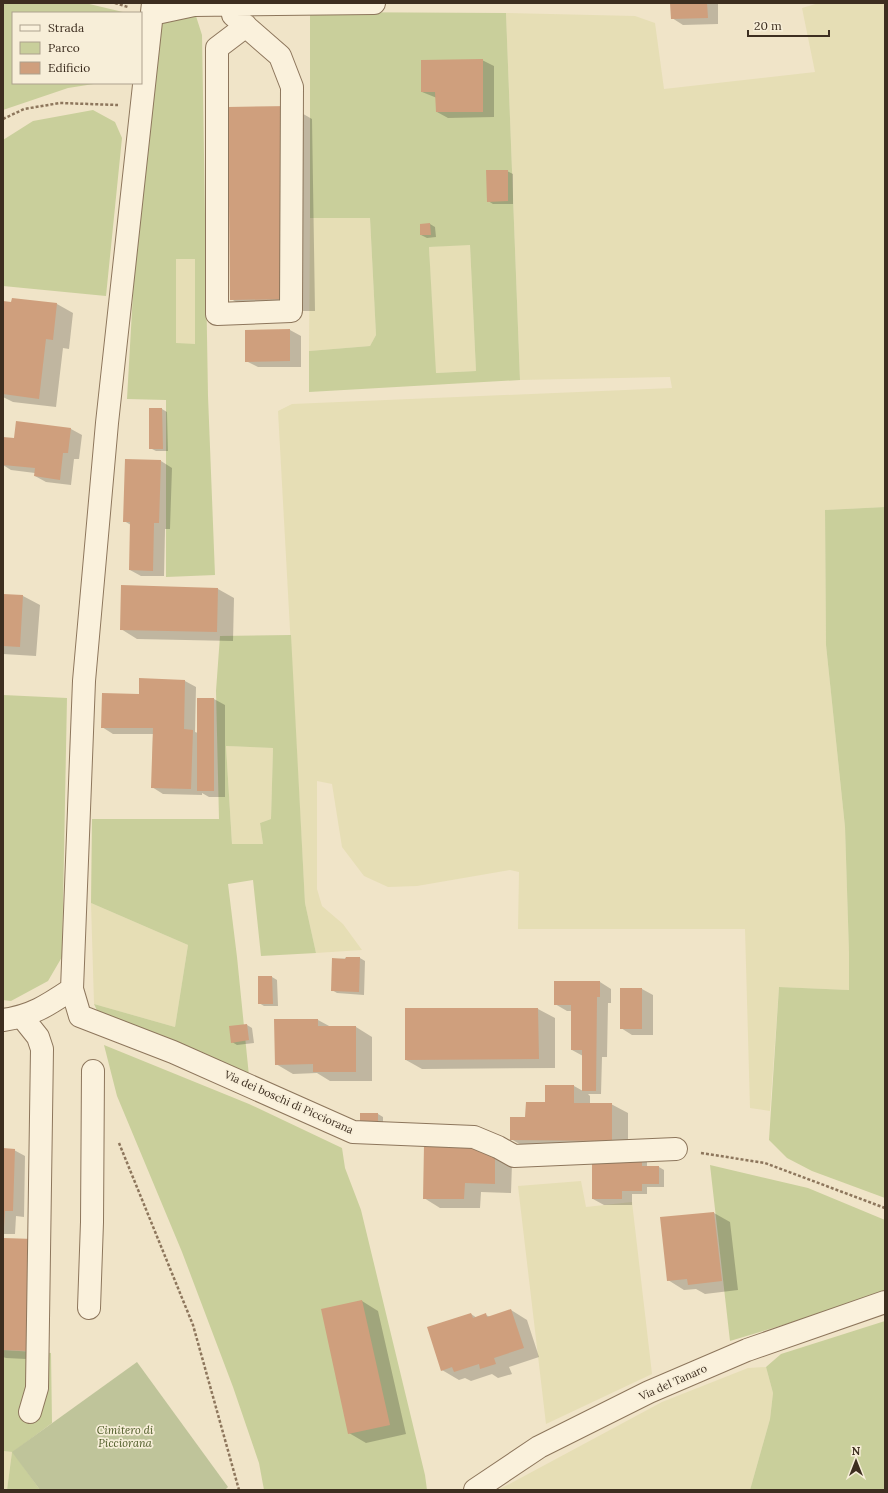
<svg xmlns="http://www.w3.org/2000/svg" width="888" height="1493" font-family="Lora,serif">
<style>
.farmland{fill:#e6deb5}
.green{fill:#c9cf9b;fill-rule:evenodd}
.cemetery{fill:#bfc49a}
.shadow{fill:#0003}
.building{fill:#cf9f7d}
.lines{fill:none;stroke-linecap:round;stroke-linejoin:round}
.minor-casing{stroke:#8d765c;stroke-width:24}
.path{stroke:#8d765c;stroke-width:2.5;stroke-dasharray:3 2;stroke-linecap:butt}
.minor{stroke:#faf1dc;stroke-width:22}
.labels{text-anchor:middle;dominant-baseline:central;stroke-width:3.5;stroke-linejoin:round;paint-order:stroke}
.street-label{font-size:11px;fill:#3d2e20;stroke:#f7eed8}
.park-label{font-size:11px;font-style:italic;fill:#4d5a26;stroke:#f7eed8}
</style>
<rect width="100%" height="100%" fill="#f0e4c8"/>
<!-- farmland -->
<path class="farmland" d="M819 3H885V507L825 510 826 645 845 827 849 953V990L779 987 770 1111 750 1108 745 929H518L519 872 510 870 417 886 388 887 364 876 342 847 332 784 317 781V889L322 906 343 924 362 950 316 953 305 903 278 411 292 404 672 388 670 377 520 380 506 13 635 16 655 23 664 89 815 72 802 8Z
M310 218H370L376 335 370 346 309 351Z
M470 244 476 371 435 373 429 247Z
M176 259H195V344H176Z
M226 746 273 748 271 819 260 823 263 844H232Z
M91 903 188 945 175 1027 94 1004Z
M581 1181 586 1207 632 1202 652 1374 546 1424 518 1186Z
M766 1367 773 1393 770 1419 750 1490H498L662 1402 748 1368Z
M3 1451 12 1452 7 1490H3Z"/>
<!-- green -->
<path class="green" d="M3 3H85L123 12 124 13H13V83H100L68 88 3 110Z
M310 12 506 13 520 380 309 392V351L370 346 376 335 370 218H310ZM470 245 476 371 436 373 429 247Z
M195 13 202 35 208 396 215 575 166 577V400L127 399 136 240 157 26 170 17ZM176 259H195V344L176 343Z
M93 110 115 122 122 138 106 296 3 286V140L33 121Z
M885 507V1198L812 1171 787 1158 769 1140 779 987 849 990V953L845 827 826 645 825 510Z
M291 635 305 903 316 953 261 956 253 880 228 884 237 957 249 1076 102 1021 94 1004 175 1027 188 945 91 903 92 819H219L216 691 220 636ZM226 746 273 748 271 819 260 823 263 844H232Z
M3 695 67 698 62 957 48 981 11 1001 3 1000Z
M104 1045 249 1104 342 1148 345 1168 361 1210 425 1475 427 1490H264L259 1463 233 1387 182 1252 117 1096Z
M710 1165 808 1188 885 1220V1290L823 1313 730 1341Z
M885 1321V1490H750L770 1419 773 1393 766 1367 781 1354Z
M3 1350 51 1353 52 1423 13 1452 40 1490H7L12 1452 3 1451Z"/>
<!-- cemetery -->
<path class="cemetery" d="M137 1362 228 1487 225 1490H40L12 1452Z"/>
<!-- shadow -->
<path class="shadow" d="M671 3H718V24L683 25 672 18Z
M482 60 494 66V117L448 118 437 112V98L422 92Z
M291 107 312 119 315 311H252L231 299Z
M507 171 513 174V204H493L488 201Z
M430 224 435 227 436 237 427 238 421 235Z
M13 299 57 304 73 313 69 349 63 348 56 407 13 402 3 397V302L12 303Z
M290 330 301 336V367H258L246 361Z
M150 409H162L167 412 168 451H156L150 448Z
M17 423 71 429 82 435 79 459H74L71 485 46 482 35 476V473L11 470 3 465V442L15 439Z
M161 461 172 468 170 529H165L164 576H141L130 570 131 525 124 521Z
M218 589 234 598 233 641 137 639 121 629Z
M3 595 23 596 40 605 36 656 3 654Z
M140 679 185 681 196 687 195 732 198 733V699H214L225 705V797H209L202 793V795L163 794 152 787 153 734H113L102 727 140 695Z
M360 958 365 961 364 995 337 993 332 990 333 959Z
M272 977 277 980 278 1006H264L259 1003Z
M600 982 611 989V1003H608L607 1057H602L601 1094H588L590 1096V1104H611L628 1113V1150L528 1149 511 1139 526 1118 546 1103V1086H574L583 1091V1056L572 1050V1011H567L555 1004Z
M642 989 653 995V1035H632L621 1028Z
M406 1009H538L555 1018V1068L422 1069 406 1060Z
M318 1020 331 1027H356L372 1037V1081H330L317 1073 293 1074 276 1064Z
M247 1025 252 1028 254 1043 237 1045 232 1042Z
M361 1114H378L383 1117V1129Z
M479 1146 512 1163 511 1193 481 1192 480 1208H440L424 1198Z
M3 1149 14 1150 25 1156 24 1217 16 1216 15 1234H3Z
M641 1159 647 1162V1167H659L664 1170V1187H647V1194H632V1205H604L593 1199Z
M714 1213 730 1222 738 1290 705 1294 696 1289 684 1290 668 1280Z
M3 1239 46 1360 6 1358 3 1357Z
M362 1301 378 1311 406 1434 366 1443 349 1433Z
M511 1310 527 1320 539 1357 509 1367 512 1374 498 1378 492 1374 471 1381 465 1378 459 1380 442 1370 471 1314 477 1318 486 1315 490 1317Z"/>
<!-- building -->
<path class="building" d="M670 3H707L708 18 671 19Z
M483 59V112H436L435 92H421V60Z
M291 106 294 299 230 300 228 107Z
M486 170H508V201L487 202Z
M430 223 431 235H420V224Z
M12 298 57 303 53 340 46 339 39 399 3 394V301L11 302Z
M290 329V361L245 362V330Z
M149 408H162L163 449H149Z
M16 421 71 428 68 453H63L60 480 34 476 35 468 3 465V437L14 438Z
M125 459 161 460 159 523H154L153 571 129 570 130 522H123Z
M121 585 218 588 217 632 120 630Z
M3 594 23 595 20 647 3 646Z
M139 678 185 680 184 729 193 730 191 789 151 788 153 728H101L102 693 139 694Z
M197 698H214V791H197Z
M346 957H360L359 992 331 991 332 958 345 959Z
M258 976H272L273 1004H258Z
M554 981H600V997H597L596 1091H582V1050H571V1005H554Z
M620 988H642V1029H620Z
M405 1008H538L539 1059 405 1060Z
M274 1019H318V1026H356V1072H313V1064L275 1065Z
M247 1024 249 1040 231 1043 229 1026Z
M545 1085H574V1103H612V1141L510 1140V1117H525L526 1102H545Z
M360 1113H378V1126H360Z
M424 1145H479V1152H495V1184L465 1183 464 1199H423Z
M3 1148 15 1149 13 1211H5L4 1227Z
M592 1157 642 1158V1166H659V1184H642V1191H622V1199H592Z
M714 1212 722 1281 688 1285 687 1279 667 1281 660 1217Z
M3 1238 34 1239 30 1351 3 1350Z
M362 1300 390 1425 348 1434 321 1309Z
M511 1309 524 1348 494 1358 496 1364 480 1369 479 1364 454 1372 452 1367 441 1371 427 1327 471 1313 473 1318 486 1313 487 1317Z"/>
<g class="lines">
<!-- minor casing -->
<g class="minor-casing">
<path id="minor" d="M232 4 233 15 280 56 292 87 291 311 217 314V48L246 26
M152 14 194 5 374 3
M72 989 80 1016 173 1052 353 1132 474 1137 498 1147 514 1156 676 1149
M22 1017 38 1037 42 1049 37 1388 30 1412
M3 1020C32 1016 48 1005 72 989L84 681 107 423 153 3
M89 1308 92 1222 93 1071
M475 1490 539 1447 649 1392 747 1350 885 1302"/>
</g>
<!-- path -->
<path class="path" d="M115 3 128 7
M3 119 24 109 60 103 118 105
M119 1143 193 1325 239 1490
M701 1153 765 1163 885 1208"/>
<!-- minor -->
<use href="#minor" class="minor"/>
</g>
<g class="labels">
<!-- street labels -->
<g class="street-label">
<text transform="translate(289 1102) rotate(24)">Via dei boschi di Picciorana</text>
<text transform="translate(673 1382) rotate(-24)">Via del Tanaro</text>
</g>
<!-- park labels -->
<g class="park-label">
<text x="125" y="1430">Cimitero di<tspan x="125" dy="13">Picciorana</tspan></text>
</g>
</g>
<!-- border -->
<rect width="888" height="1493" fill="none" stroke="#3d2e20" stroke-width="8"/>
<!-- legend -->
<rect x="12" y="12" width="130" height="72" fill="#f7eed8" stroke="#ada18e"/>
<rect x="20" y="25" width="20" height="6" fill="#faf1dc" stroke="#ada18e"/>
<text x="48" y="32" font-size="12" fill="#3d2e20">Strada</text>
<rect x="20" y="42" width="20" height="12" fill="#c9cf9b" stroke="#ada18e"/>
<text x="48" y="52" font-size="12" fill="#3d2e20">Parco</text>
<rect x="20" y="62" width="20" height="12" fill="#cf9f7d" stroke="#ada18e"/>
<text x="48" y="72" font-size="12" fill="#3d2e20">Edificio</text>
<!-- north arrow -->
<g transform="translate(856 1461)" stroke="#f7eed8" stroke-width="3" paint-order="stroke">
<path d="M0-3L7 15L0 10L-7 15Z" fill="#3d2e20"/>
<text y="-6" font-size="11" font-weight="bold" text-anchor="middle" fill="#3d2e20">N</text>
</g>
<!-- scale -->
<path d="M748 30v6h81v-6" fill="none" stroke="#3d2e20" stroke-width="2"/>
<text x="754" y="30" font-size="12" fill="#3d2e20" stroke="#f7eed8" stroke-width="3" paint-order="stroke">20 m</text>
</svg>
